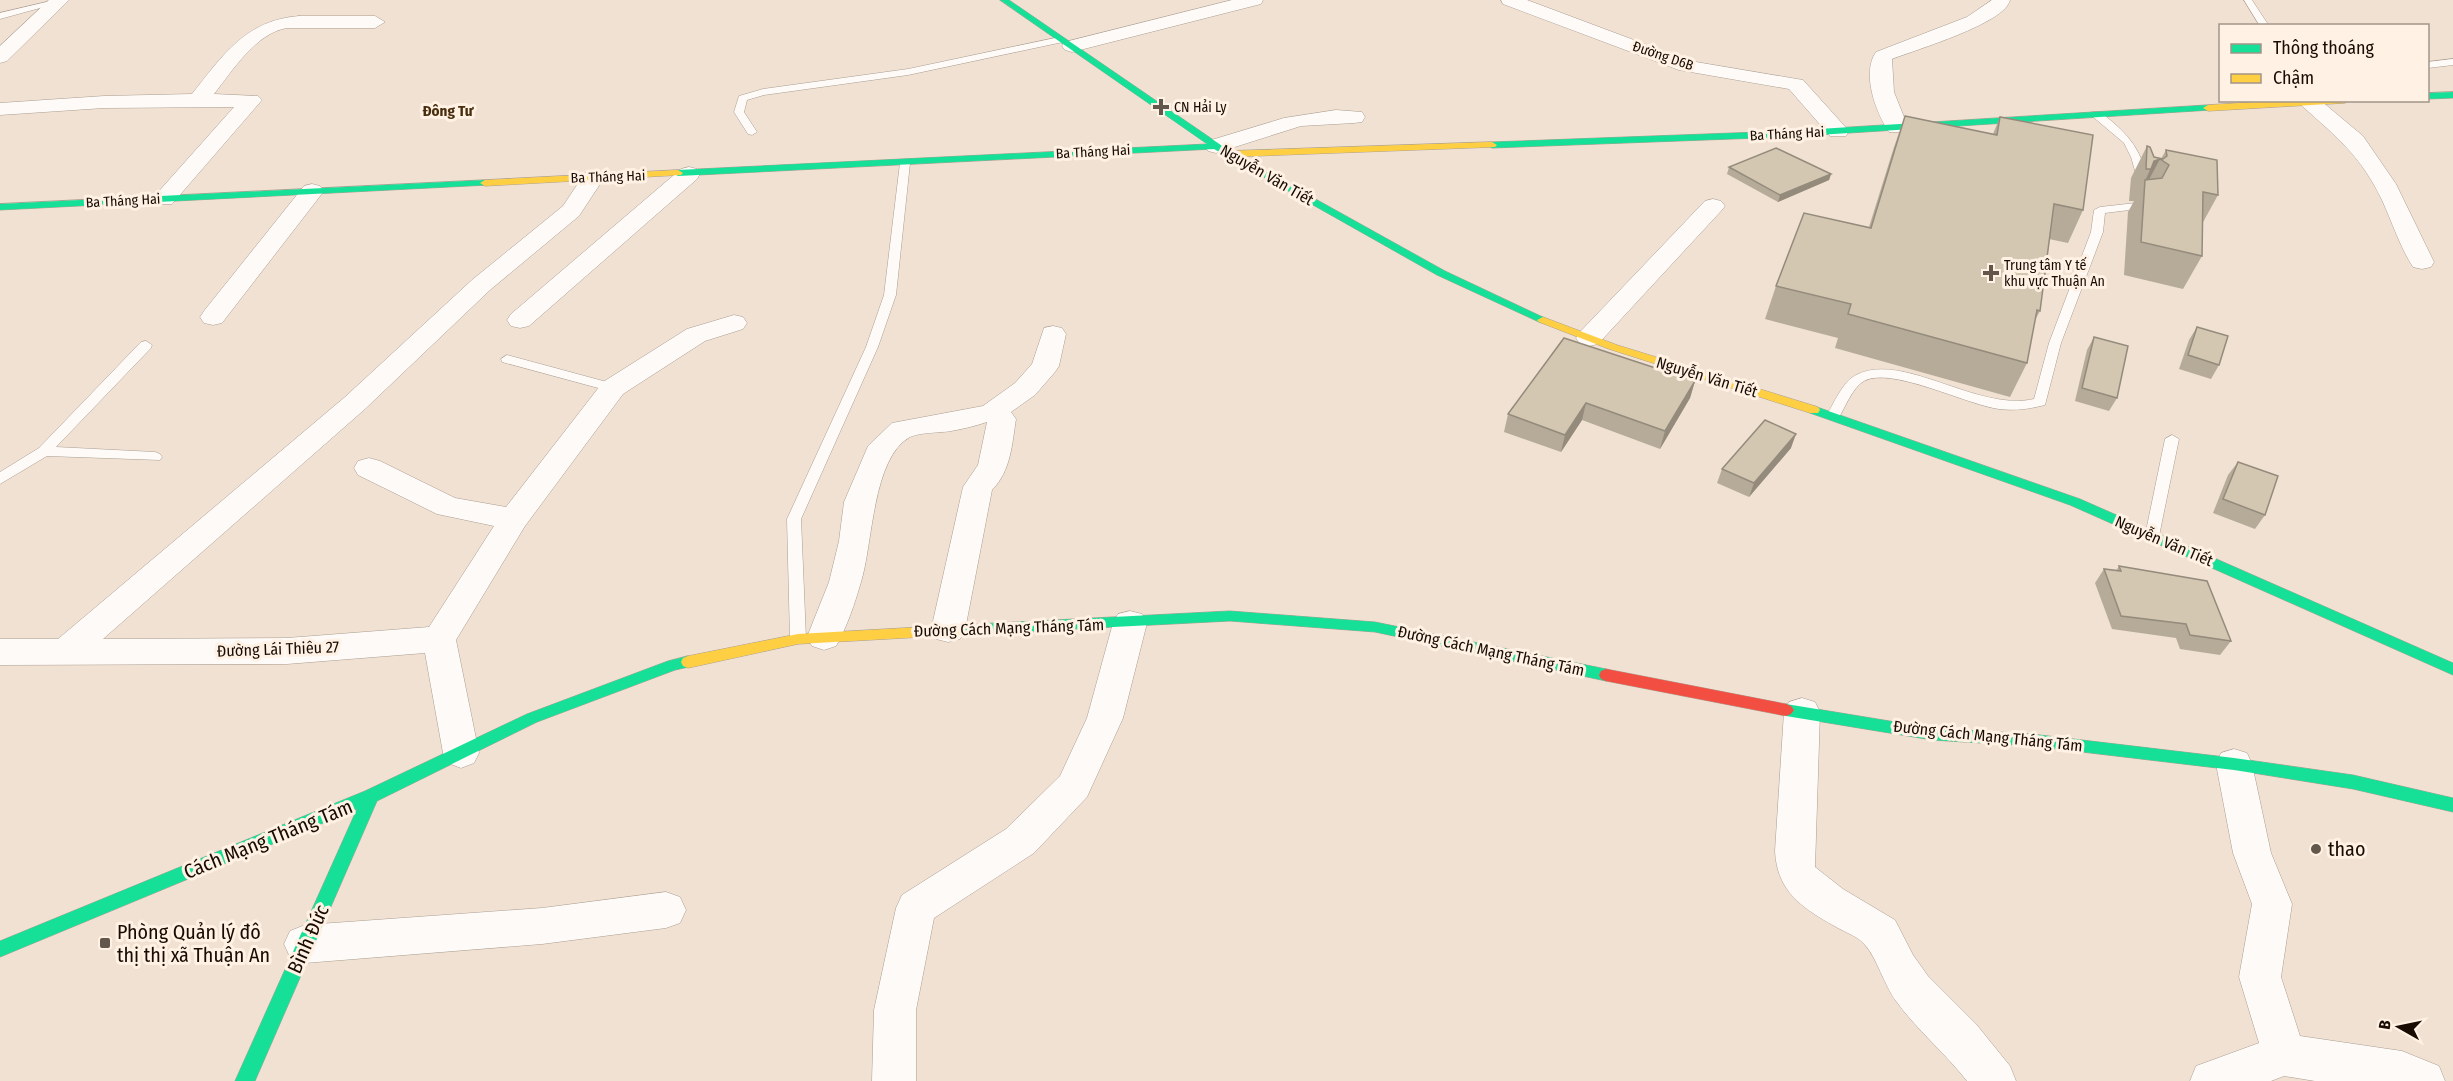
<svg xmlns="http://www.w3.org/2000/svg" width="2453" height="1081" font-family="'Fira Sans Condensed',sans-serif">
<style>
.lines{fill:none;stroke-linecap:round;stroke-linejoin:round}
.lane-casing{stroke:#ab9e91;stroke-width:1}
.street-casing{stroke:#ab9e91;stroke-width:1}
.fast-casing{stroke:#ab9e91;stroke-width:1}
.slow-casing{stroke:#ab9e91;stroke-width:1}
.jam-casing{stroke:#ab9e91;stroke-width:1}
.lane{fill:#fdfaf8;fill-rule:evenodd}
.street{fill:#fdfaf8;fill-rule:evenodd}
.fast{fill:#16e098;fill-rule:evenodd}
.slow{fill:#ffcf43;fill-rule:evenodd}
.jam{fill:#f24e42;fill-rule:evenodd}
.wall{fill:#b5ab98}
.shaded-wall{fill:#948b7c}
.building{fill:#d3c7b1;stroke:#948b7c;stroke-width:1.5}
.poi-dot{fill:#63564b;stroke:#fff1e3;stroke-width:2}
.labels{text-anchor:middle;dominant-baseline:central;stroke-width:6;stroke-linejoin:round;paint-order:stroke}
.far-street-label{font-size:14px;fill:#170b02;stroke:#fff1e3}
.far-poi-label{font-size:14px;fill:#170b02;stroke:#fff1e3;text-anchor:start}
.far-neighbourhood-label{font-size:15px;font-weight:bold;fill:#492e0e;stroke:#fff1e3}
.street-label{font-size:16px;fill:#170b02;stroke:#fff1e3}
.near-street-label{font-size:20px;fill:#170b02;stroke:#fff1e3}
.near-poi-label{font-size:20px;fill:#170b02;stroke:#fff1e3;text-anchor:start}
</style>
<rect width="100%" height="100%" fill="#f0e1d2"/>
<g class="lines">
<!-- lane casing -->
<g class="lane-casing">
<path id="lane" d="M55 0 62 2 0 19V13Z
M2244 0H2252L2269 26H2260Z
M1060 37 1065 40 1063 42 908 75 764 95 747 100 744 112 757 132 752 135 748 134 734 112 739 96 763 89 908 69Z
M2453 59V65L2428 68V62Z
M2092 112H2100C2125 131 2141 147 2147 179L2146 181H2138L2131 157 2124 143 2092 116Z
M905 160 910 163 896 295 878 347 801 519 806 639 804 643H792L790 639 787 519 866 347 884 295 900 163Z
M2144 194 2150 197 2145 208 2105 213 2103 232 2061 343 2045 405C2029 409 2015 411 1999 409 1967 405 1891 366 1864 381 1852 388 1845 408 1838 419H1828L1826 416C1834 404 1842 382 1856 375 1903 351 1977 412 2034 399L2049 343 2091 232 2094 210 2100 207 2136 203 2140 195Z
M146 341 152 345 151 348 56 447 155 452 160 454 162 457 160 460 47 456 0 484V472L39 448 141 342Z
M507 355 618 385 620 388 613 392 502 362 501 359Z
M2172 435 2179 439 2159 536 2152 541 2145 536 2165 439Z"/>
</g>
<!-- street casing -->
<g class="street-casing">
<path id="street" d="M49 0H69L7 61 0 63V46Z
M1232 0H1263L1261 4 1072 52 1065 50 1062 46 1065 42Z
M1501 0H1527L1690 61 1803 80 1849 131 1846 136H1830L1789 89 1679 70 1503 4Z
M1992 0H2010C2006 23 1915 50 1892 59L1894 92 1908 127 1905 132H1889C1876 113 1861 73 1876 52L1967 17Z
M299 16H375L385 22 375 28H287C256 33 232 71 214 94L258 96 262 100 172 204H156L152 199 234 107 104 108 0 115V103L104 96 192 94C223 55 246 20 299 16Z
M2300 100H2320L2363 136 2396 184 2434 262 2431 267 2422 269 2413 267C2400 247 2392 222 2382 200 2360 155 2338 138 2302 106Z
M1336 110 1362 112 1365 117 1362 122 1354 123 1301 126 1216 153 1208 151 1205 146 1208 141 1284 118Z
M689 167 697 169 700 174 697 179 529 326 520 328 511 326 507 320 511 314 681 169Z
M593 171 601 173 604 178 579 216 490 290 365 409 103 639 287 638 429 627 494 526 437 514 358 475 354 468 358 461 369 458 380 461 455 498 506 507 603 382 687 329 734 315 743 317 747 323 743 329 705 341 623 394 525 526 456 640 479 753 474 763 461 768 448 763 443 753 425 653 287 664 0 665V639H58L345 397 472 280 563 206 585 173Z
M312 184 320 186 324 191 222 323 213 325 204 323 200 317 204 311 304 186Z
M1713 199 1721 201 1725 206 1721 211 1598 344 1589 346 1580 344 1576 338 1580 332 1705 201Z
M1053 326 1062 328 1066 334 1059 366 1055 372 1035 395 1011 412 1016 419C1012 444 1011 471 992 490L965 630 960 639 948 642 936 639 931 630 963 487 978 465 987 422C975 426 963 429 951 431 940 433 921 432 910 437 872 458 873 544 861 582 855 603 847 627 836 646L824 650 812 646 807 637 829 582 839 541 844 502 868 446 892 423 983 406 1015 383 1032 364 1044 328Z
M1130 611 1142 614 1147 623 1123 718 1087 797 1034 853 934 918 916 1010V1081H872L874 1010 896 908 902 895 1006 829 1060 776 1087 718 1113 623 1118 614Z
M1802 698 1815 702 1820 712 1815 867 1843 889 1895 920 1913 955 1928 976 1976 1024 2010 1066 2016 1081H1967C1945 1053 1917 1030 1896 1001 1884 985 1877 958 1865 945 1859 937 1847 933 1838 928 1804 909 1777 893 1775 851L1784 712 1789 702Z
M2234 749 2247 753 2252 764 2271 853 2292 904 2281 977 2300 1036 2402 1051 2439 1066 2445 1081H2315L2284 1076 2271 1081H2190L2196 1066 2259 1043 2239 977 2252 904 2233 853 2216 764 2221 753Z
M666 892 680 897 686 910 680 923 666 928 542 944 305 963 290 957 284 944 290 931 305 925 542 908Z"/>
</g>
<!-- fast casing -->
<g class="fast-casing">
<path id="fast" d="M1000 0H1009L1231 152 1445 271 1549 320 1543 323 1539 322 1437 275 1214 149 678 176 673 173 678 170 1207 144Z
M2453 92V98L2428 99V93Z
M2208 105 2211 106V110L1786 137 1492 148 1487 145 1492 142 1786 131Z
M485 180 490 183 488 185 0 210V204Z
M1814 406 2080 499 2453 663V675L2070 505 1810 413 1808 410 1810 407Z
M1230 611 1375 622 1606 669 1611 671 1613 675 1611 679 1606 681 1375 632 1230 621 958 635 953 634 951 630 953 626 958 625Z
M688 656 693 658 695 662 693 666 675 670 537 722 377 801 255 1081H235L357 809 0 957V941L365 791 527 714 668 661Z
M1786 704 1932 728 2031 734 2234 758 2353 775 2453 798V812L2353 789 2234 770 2031 746 1932 740 1786 716 1781 714 1778 710 1781 706Z"/>
</g>
<!-- slow casing -->
<g class="slow-casing">
<path id="slow" d="M2290 100H2349L2345 103 2208 111 2203 108 2208 105Z
M1492 142 1497 145 1495 147 1229 157 1224 154 1229 151Z
M678 170 683 173 681 175 485 186 480 183 485 180Z
M1543 317 1617 345 1818 407 1820 410 1818 413H1810L1609 349 1539 322 1537 320Z
M958 625 963 626 965 630 963 634 958 635 798 644 688 668 683 666 681 662 683 658 688 656 798 634Z"/>
</g>
<!-- jam casing -->
<g class="jam-casing">
<path id="jam" d="M1606 669 1786 704 1791 706 1794 710 1791 714 1786 716 1606 681 1601 679 1599 675 1601 671Z"/>
</g>
<!-- lane -->
<use href="#lane" class="lane"/>
<!-- street -->
<use href="#street" class="street"/>
<!-- fast -->
<use href="#fast" class="fast"/>
<!-- slow -->
<use href="#slow" class="slow"/>
<!-- jam -->
<use href="#jam" class="jam"/>
</g>
<!-- wall -->
<path class="wall" d="M1905 116 1993 134 2000 117 2083 210 2068 243 2049 239 2040 311 2035 320 2027 363 2010 397 1835 348 1838 338 1765 319 1776 286 1869 227 1894 147Z
M2147 146 2154 157 2161 159 2166 150 2218 195 2202 224V256L2183 289 2124 275 2128 212 2134 201H2129L2131 178Z
M1729 167 1831 174 1829 180 1778 202 1727 174Z
M2197 327 2219 365 2211 379 2179 369 2189 340Z
M2094 337 2117 398 2109 411 2075 401 2087 350Z
M1695 381 1690 398 1660 449 1582 420 1561 452 1504 432 1508 414Z
M1791 448 1749 497 1717 483 1722 469Z
M2238 462 2265 515 2255 529 2213 513 2228 475Z
M2119 566 2231 641 2220 655 2180 649 2176 638 2112 629 2095 583 2104 569 2116 571Z"/>
<!-- shaded-wall -->
<path class="shaded-wall" d="M2160 159 2144 189 2145 181 2154 161Z
M1831 174 1829 180 1778 202 1780 195Z
M1695 381 1690 398 1660 449 1665 431Z
M1586 403 1582 420 1561 452 1565 435Z
M1796 434 1791 448 1749 497 1754 483Z"/>
<!-- building -->
<path class="building" d="M1905 116 1997 135 2000 117 2093 135 2083 210 2054 204 2040 311 2037 310 2027 363 1848 314 1851 304 1776 286 1804 213 1871 228Z
M2147 146 2150 147 2154 157 2163 159 2167 156 2166 150 2217 160 2218 195 2203 192 2202 256 2141 242 2145 180 2162 178 2169 165 2160 159 2154 161 2151 169H2146Z
M1776 148 1831 174 1780 195 1729 167Z
M2197 327 2228 336 2219 365 2188 355Z
M2094 337 2128 346 2117 398 2082 388Z
M1564 338 1695 381 1665 431 1586 403 1565 435 1508 414Z
M1765 420 1796 434 1754 483 1722 469Z
M2238 462 2278 476 2265 515 2223 499Z
M2119 566 2207 581 2231 641 2190 635 2186 624 2121 616 2104 569 2121 571Z"/>
<!-- markers -->
<g class="poi-dot">
<path d="M1158 98h6v6h6v6h-6v6h-6v-6h-6v-6h6z"/>
<path d="M1988 264h6v6h6v6h-6v6h-6v-6h-6v-6h6z"/>
<circle cx="2316" cy="849" r="6"/>
<rect x="99" y="937" width="12" height="12" rx="3"/>
</g>
<g class="labels">
<!-- far-street labels -->
<g class="far-street-label">
<text transform="translate(1663 56) rotate(19)">Đường D6B</text>
<text transform="translate(1787 134) rotate(-3)">Ba Tháng Hai</text>
<text transform="translate(1093 152) rotate(-3)">Ba Tháng Hai</text>
<text transform="translate(608 177) rotate(-2)">Ba Tháng Hai</text>
<text transform="translate(123 201) rotate(-3)">Ba Tháng Hai</text>
</g>
<!-- far-poi labels -->
<g class="far-poi-label">
<text x="1174" y="107">CN Hải Ly</text>
<text x="2004" y="265">Trung tâm Y tế<tspan x="2004" dy="16">khu vực Thuận An</tspan></text>
</g>
<!-- far-neighbourhood labels -->
<g class="far-neighbourhood-label">
<text x="448" y="111">Đông Tư</text>
</g>
<!-- street labels -->
<g class="street-label">
<text transform="translate(1267 175) rotate(30)">Nguyễn Văn Tiết</text>
<text transform="translate(1707 377) rotate(17)">Nguyễn Văn Tiết</text>
<text transform="translate(2164 541) rotate(23)">Nguyễn Văn Tiết</text>
<text transform="translate(1009 628) rotate(-2)">Đường Cách Mạng Tháng Tám</text>
<text transform="translate(278 649) rotate(-2)">Đường Lái Thiêu 27</text>
<text transform="translate(1491 651) rotate(12)">Đường Cách Mạng Tháng Tám</text>
<text transform="translate(1988 736) rotate(6)">Đường Cách Mạng Tháng Tám</text>
</g>
<!-- near-street labels -->
<g class="near-street-label">
<text transform="translate(268 839) rotate(-22)">Cách Mạng Tháng Tám</text>
<text transform="translate(308 939) rotate(-66)">Bình Đức</text>
</g>
<!-- near-poi labels -->
<g class="near-poi-label">
<text x="2328" y="849">thao</text>
<text x="117" y="932">Phòng Quản lý đô<tspan x="117" dy="23">thị thị xã Thuận An</tspan></text>
</g>
</g>
<!-- legend -->
<rect x="2219" y="24" width="210" height="78" fill="#fff1e3" stroke="#a29589" stroke-width="1.5"/>
<rect x="2231" y="44" width="30" height="9" fill="#16e098" stroke="#a29589" stroke-width="1.5"/>
<text x="2273" y="54" font-size="18" fill="#170b02">Thông thoáng</text>
<rect x="2231" y="74" width="30" height="9" fill="#ffcf43" stroke="#a29589" stroke-width="1.5"/>
<text x="2273" y="84" font-size="18" fill="#170b02">Chậm</text>
<!-- north arrow -->
<g transform="translate(2399 1027) rotate(279)" stroke="#fff1e3" stroke-width="4.5" paint-order="stroke">
<path d="M0-4.5L10 22L0 15L-10 22Z" fill="#170b02"/>
<text y="-9" font-size="16" font-weight="bold" text-anchor="middle" fill="#170b02">B</text>
</g>
</svg>
